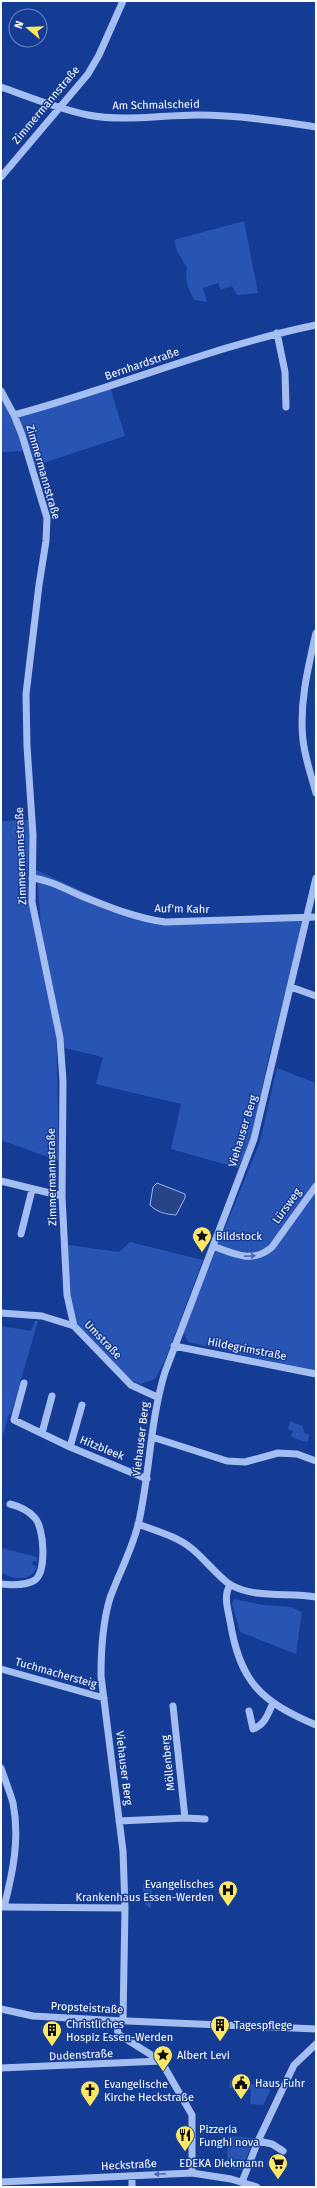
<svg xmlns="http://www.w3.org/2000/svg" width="317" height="2188" font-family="'Fira Sans',sans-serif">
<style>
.green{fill:#2854b4}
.water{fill:#274487;stroke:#97b6f5}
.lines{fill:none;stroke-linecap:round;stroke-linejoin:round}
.minor{stroke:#a5bef2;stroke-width:7}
.oneway{fill:#476ab6}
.labels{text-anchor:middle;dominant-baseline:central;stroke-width:3;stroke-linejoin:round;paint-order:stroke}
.street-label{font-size:11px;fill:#fff;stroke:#153c95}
.poi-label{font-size:11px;fill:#fff;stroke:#153c95;text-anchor:start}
</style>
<rect width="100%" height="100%" fill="#153c95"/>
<!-- green -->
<path class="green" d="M244 221 258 293 237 295 232 286 221 290 218 283 203 288 207 302 194 300C189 289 184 280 187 268L177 251 174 240Z
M110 387 125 436 34 466 17 415Z
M1 393 26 451 1 452Z
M31 820 27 883 56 1028 59 1161 1 1140V821Z
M34 869 154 924 303 921 268 1060 251 1139 238 1168 171 1149 181 1104 96 1084 103 1057 65 1048 41 927 38 886Z
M277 1068 316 1083V1372L188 1342 183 1331 260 1142Z
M130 1242 203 1260 166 1358 155 1379 140 1384 131 1380 78 1326 70 1294 68 1245 119 1252Z
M35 1321H38L11 1414H9L1 1441V1326L31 1331Z
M290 1421 303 1426 304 1433 310 1435 307 1442 293 1438 291 1435 293 1431 288 1429Z
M1 1548 37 1557V1562L33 1561 32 1565 37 1566C33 1582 12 1580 1 1572Z
M234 1599 263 1605 291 1607 302 1612 296 1654 240 1632 232 1603Z
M143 1884 152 1886 151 1908 148 1907 143 1901Z
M230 2080 269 2087 270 2091 263 2105 250 2104 251 2090 246 2089V2085L240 2084 239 2089 229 2088Z
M228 2136 255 2138 241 2170 227 2168Z"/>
<!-- water -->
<path class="water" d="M157 1183 185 1194V1198L176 1215C166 1214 158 1213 150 1205L153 1187Z"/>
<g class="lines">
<!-- minor -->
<path class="minor" d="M1 87C29 97 58 109 88 115 124 122 161 115 198 115 237 115 277 121 316 127
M1 177 88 74 99 55 123 1
M277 333 285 372 286 407
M1 391 14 415 22 435 47 518 46 541 39 585 26 694 27 746 33 835 32 902 60 1038 63 1081 62 1196 67 1295 74 1326
M14 415C116 388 213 346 316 325
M316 633C308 668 299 704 303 740 305 758 311 775 316 793
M32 878C49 880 64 888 79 895 107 906 135 918 165 922L316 917
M291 987 316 996
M1 1181 62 1196
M21 1234 32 1190
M213 1246C234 1254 253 1264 272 1247L316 1186
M1 1313 42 1316 74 1326 131 1385 157 1397
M174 1346 316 1374
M24 1383 14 1420 70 1447 147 1479
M42 1433 52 1396
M152 1437 227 1461 245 1462 278 1453 297 1454 316 1461
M70 1447 82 1405
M138 1524C156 1531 176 1536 191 1548 203 1557 221 1580 231 1585 256 1599 289 1592 316 1597
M1 1584C11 1585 26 1586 35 1580 47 1571 44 1528 35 1518 29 1511 18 1506 10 1504
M230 1585C223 1596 228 1609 230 1621 240 1682 260 1701 316 1725
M1 1669 104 1698
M173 1706 185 1818
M249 1711 253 1729C265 1725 268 1714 273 1703
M1 1768C5 1780 10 1792 13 1803 20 1838 13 1872 4 1907
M119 1821 185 1818 205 1819
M1 1907 125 1908
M1 2009 33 2016 104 2020 316 2029
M117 2021 118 2034 161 2061 192 2115V2173
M123 2021 125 1908 123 1851 101 1676C101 1653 103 1621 110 1598 119 1573 133 1548 139 1521 150 1472 150 1421 165 1372L254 1139 316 878
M1 2068 161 2061
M258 2141 272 2144 283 2151
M132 2176V2187
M1 2182 192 2173 231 2179 257 2187
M242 2182 258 2141 294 2065 316 2044"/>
</g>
<!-- one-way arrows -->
<defs><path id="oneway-solid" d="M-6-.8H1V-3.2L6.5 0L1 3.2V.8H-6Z"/></defs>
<g class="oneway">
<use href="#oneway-solid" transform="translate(250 1256) rotate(-3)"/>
<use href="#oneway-solid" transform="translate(160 2174) rotate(177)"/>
</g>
<!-- icons -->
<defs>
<g id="sight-pin" transform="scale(1)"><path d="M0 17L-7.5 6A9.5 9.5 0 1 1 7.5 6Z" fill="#ffe766" stroke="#153c95"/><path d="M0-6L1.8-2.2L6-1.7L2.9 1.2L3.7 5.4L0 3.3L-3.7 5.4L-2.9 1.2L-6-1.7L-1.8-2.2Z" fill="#111"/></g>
<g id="hospital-pin" transform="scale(1)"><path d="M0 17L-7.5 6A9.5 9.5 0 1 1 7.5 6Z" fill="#ffe766" stroke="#153c95"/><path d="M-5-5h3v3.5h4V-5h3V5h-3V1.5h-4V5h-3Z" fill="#111"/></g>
<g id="building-pin" transform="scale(1)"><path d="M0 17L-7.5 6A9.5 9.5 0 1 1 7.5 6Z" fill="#ffe766" stroke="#153c95"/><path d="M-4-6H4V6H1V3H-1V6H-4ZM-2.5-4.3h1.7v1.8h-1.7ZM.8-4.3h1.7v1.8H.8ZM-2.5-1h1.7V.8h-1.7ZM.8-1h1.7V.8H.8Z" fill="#111"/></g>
<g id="civic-pin" transform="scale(1)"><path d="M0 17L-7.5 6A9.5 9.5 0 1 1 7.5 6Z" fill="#ffe766" stroke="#153c95"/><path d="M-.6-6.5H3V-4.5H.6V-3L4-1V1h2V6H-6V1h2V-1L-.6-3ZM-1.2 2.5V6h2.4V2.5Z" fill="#111"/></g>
<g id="church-pin" transform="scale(1)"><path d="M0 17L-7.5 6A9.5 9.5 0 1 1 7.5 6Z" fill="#ffe766" stroke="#153c95"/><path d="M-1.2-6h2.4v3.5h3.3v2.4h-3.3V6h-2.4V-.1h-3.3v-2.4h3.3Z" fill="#111"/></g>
<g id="restaurant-pin" transform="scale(1)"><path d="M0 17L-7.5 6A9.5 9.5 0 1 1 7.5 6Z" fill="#ffe766" stroke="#153c95"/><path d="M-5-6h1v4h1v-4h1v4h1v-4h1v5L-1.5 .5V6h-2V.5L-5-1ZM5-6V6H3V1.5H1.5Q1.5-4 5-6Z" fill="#111"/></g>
<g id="supermarket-pin" transform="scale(1)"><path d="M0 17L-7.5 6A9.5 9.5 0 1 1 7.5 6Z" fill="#ffe766" stroke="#153c95"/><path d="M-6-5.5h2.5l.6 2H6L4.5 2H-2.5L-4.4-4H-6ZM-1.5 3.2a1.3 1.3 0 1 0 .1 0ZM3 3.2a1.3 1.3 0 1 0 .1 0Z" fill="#111"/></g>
</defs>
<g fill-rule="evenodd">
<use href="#sight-pin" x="202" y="1236"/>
<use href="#hospital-pin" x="228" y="1890"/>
<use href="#building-pin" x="220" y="2025"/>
<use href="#building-pin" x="52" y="2030"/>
<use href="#sight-pin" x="163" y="2055"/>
<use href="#civic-pin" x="241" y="2083"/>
<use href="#church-pin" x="90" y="2090"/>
<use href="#restaurant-pin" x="185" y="2135"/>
<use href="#supermarket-pin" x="278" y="2163"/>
</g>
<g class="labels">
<!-- street labels -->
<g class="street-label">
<text transform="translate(46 105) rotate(-50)">Zimmermannstraße</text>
<text transform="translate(156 105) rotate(-1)">Am Schmalscheid</text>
<text transform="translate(142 364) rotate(-19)">Bernhardstraße</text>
<text transform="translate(43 472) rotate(74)">Zimmermannstraße</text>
<text transform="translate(21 856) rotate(-92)">Zimmermannstraße</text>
<text transform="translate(182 909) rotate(1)">Auf'm Kahr</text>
<text transform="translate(243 1131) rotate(-73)">Viehauser Berg</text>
<text transform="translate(52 1177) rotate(-91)">Zimmermannstraße</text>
<text transform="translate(287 1206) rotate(-54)">Lürsweg</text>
<text transform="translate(103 1340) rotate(46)">Umstraße</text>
<text transform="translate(247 1349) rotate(11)">Hildegrimstraße</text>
<text transform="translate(141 1439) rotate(-83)">Viehauser Berg</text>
<text transform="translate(102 1448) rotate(22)">Hitzbleek</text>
<text transform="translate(56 1673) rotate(16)">Tuchmachersteig</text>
<text transform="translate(168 1763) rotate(-96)">Möllenberg</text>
<text transform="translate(124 1768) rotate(83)">Viehauser Berg</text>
<text transform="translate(87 2008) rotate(3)">Propsteistraße</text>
<text transform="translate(81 2055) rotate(-3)">Dudenstraße</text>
<text transform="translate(129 2165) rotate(-3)">Heckstraße</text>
</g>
<!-- poi labels -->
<g class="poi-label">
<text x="216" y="1236">Bildstock</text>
<text x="214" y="1884" text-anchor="end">Evangelisches<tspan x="214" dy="13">Krankenhaus Essen-Werden</tspan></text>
<text x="66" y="2024">Christliches<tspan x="66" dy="13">Hospiz Essen-Werden</tspan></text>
<text x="234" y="2025">Tagespflege</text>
<text x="177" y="2055">Albert Levi</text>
<text x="255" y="2083">Haus Fuhr</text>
<text x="104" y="2084">Evangelische<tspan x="104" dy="13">Kirche Heckstraße</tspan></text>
<text x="199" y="2129">Pizzeria<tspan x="199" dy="13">Funghi nova</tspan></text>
<text x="264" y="2163" text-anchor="end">EDEKA Diekmann</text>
</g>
</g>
<!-- border -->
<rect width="317" height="2188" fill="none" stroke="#ffffff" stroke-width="4"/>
<!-- north arrow -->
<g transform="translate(28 28) rotate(289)"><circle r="19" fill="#153c95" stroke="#738abf"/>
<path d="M0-3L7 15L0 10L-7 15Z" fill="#ffe766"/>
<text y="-6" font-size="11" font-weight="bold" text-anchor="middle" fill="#ffffff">N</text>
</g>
</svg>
